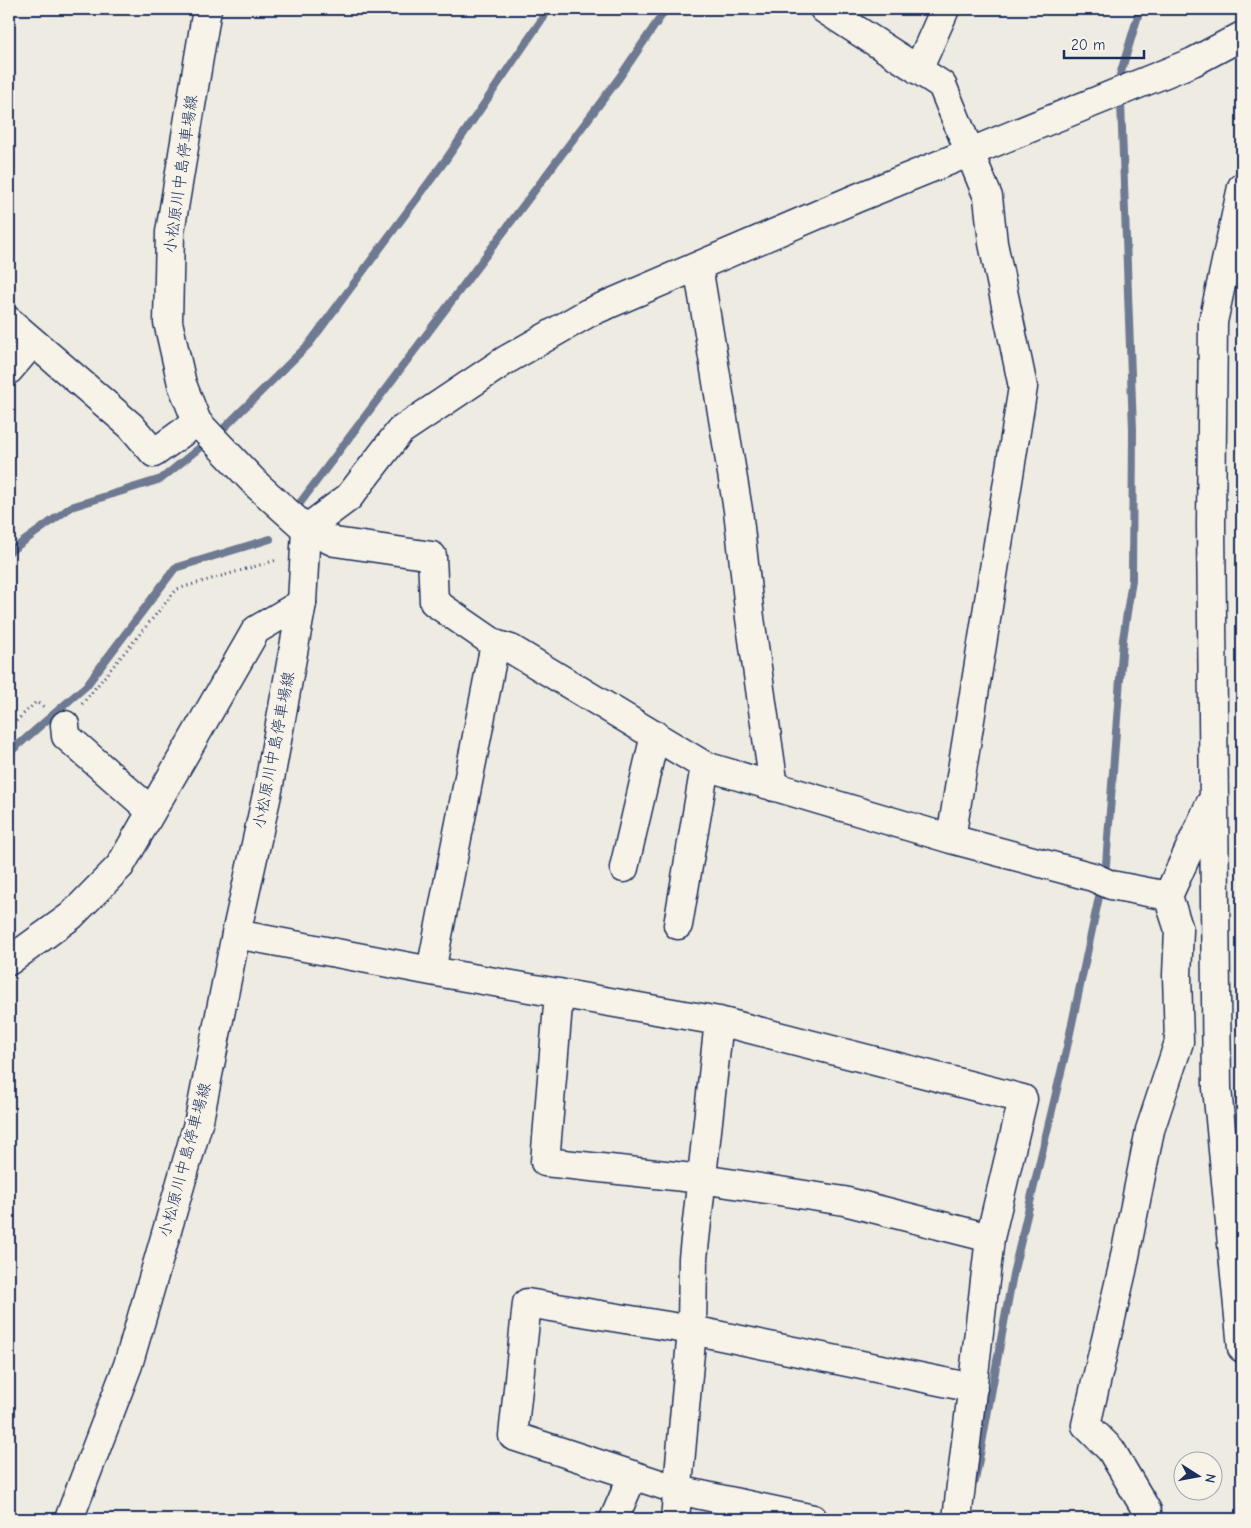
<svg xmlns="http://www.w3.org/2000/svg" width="1251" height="1528" font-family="'Comic Neue','Klee One',sans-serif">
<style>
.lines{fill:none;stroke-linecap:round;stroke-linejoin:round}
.stream{stroke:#6e7992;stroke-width:8}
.minor-casing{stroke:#1b2f5e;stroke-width:31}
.major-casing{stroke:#1b2f5e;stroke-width:31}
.path{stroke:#1b2f5e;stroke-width:3;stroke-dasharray:1 4;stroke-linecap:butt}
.minor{stroke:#f7f3e8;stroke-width:28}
.major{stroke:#f7f3e8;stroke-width:28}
.labels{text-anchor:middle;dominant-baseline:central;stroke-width:5;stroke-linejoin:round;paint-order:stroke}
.street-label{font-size:16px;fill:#1b2f5e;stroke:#f7f3e8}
</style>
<rect width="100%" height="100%" fill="#eeebe2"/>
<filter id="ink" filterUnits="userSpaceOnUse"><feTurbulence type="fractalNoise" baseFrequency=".02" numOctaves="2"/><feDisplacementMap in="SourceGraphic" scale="10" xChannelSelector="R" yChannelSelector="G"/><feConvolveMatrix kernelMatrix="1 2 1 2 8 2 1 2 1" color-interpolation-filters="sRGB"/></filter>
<g filter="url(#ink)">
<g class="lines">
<!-- stream -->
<path class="stream" d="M300 503 619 78 666 9
M9 552 71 507 161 479 224 428 309 344 447 158 549 9
M9 753 86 686 175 568 270 539
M975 1481 1013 1274 1067 1047 1106 864 1123 639 1132 580 1133 429 1120 75 1140 9"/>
<!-- minor casing -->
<g class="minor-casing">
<path id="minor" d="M824 9 942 85 988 197 993 243 1023 387 951 839 1093 877 1111 885 1168 896 1179 930 1177 975 1179 1042 1150 1130 1122 1271 1086 1425 1111 1450 1147 1511V1519
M918 70 945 9
M1242 187 1213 322 1211 526 1217 1088 1242 1348
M698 266 738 510 750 618 774 787
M9 321 131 426 154 453 197 422
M9 370 33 342
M495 644 434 602 432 556 335 542 306 529 349 497 400 431 506 360 588 313 857 198 1193 62 1242 36
M65 725 66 736 151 811
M624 868 655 735
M1168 896 1210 804
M678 925 705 766
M236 934 431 971 719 1021 1023 1099 990 1238 957 1519
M9 961 71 916 120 866 256 630 302 603
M431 971 495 644 511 649 705 766 951 839
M559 993 545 1162 702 1179 844 1201 990 1238
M614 1519 633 1475
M675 1519 692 1330 693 1258 719 1021
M813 1519 678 1490 513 1436 527 1303 692 1330 973 1388"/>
</g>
<!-- major casing -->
<g class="major-casing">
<path id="major" d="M69 1519 128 1365 199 1120 236 934 268 790 302 603 306 529 258 486 197 422 182 384 168 322 170 232 207 9"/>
</g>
<!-- path -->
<path class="path" d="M82 704 177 589 277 560
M9 728 36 702 44 707"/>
<!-- minor -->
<use href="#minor" class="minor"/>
<!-- major -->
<use href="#major" class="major"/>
</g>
</g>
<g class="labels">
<!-- street labels -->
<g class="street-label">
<text transform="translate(181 174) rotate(-82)">小松原川中島停車場線</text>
<text transform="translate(274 750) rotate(-79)">小松原川中島停車場線</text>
<text transform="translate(185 1160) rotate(-75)">小松原川中島停車場線</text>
</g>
</g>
<!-- margin -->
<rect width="1251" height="1528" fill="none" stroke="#f7f3e8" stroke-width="30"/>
<rect x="15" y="15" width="1221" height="1498" fill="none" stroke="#1b2f5e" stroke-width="2" filter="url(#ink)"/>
<!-- north arrow -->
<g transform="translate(1198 1476) rotate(101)"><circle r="24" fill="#f7f3e8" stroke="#9fa5b1"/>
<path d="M0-4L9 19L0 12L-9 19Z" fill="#1b2f5e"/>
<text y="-8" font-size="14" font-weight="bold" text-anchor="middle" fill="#1b2f5e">N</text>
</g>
<!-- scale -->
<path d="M1064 50v8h80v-8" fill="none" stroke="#1b2f5e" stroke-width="2.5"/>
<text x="1071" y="50" font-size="15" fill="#1b2f5e" stroke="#f7f3e8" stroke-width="4" paint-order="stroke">20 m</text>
</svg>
